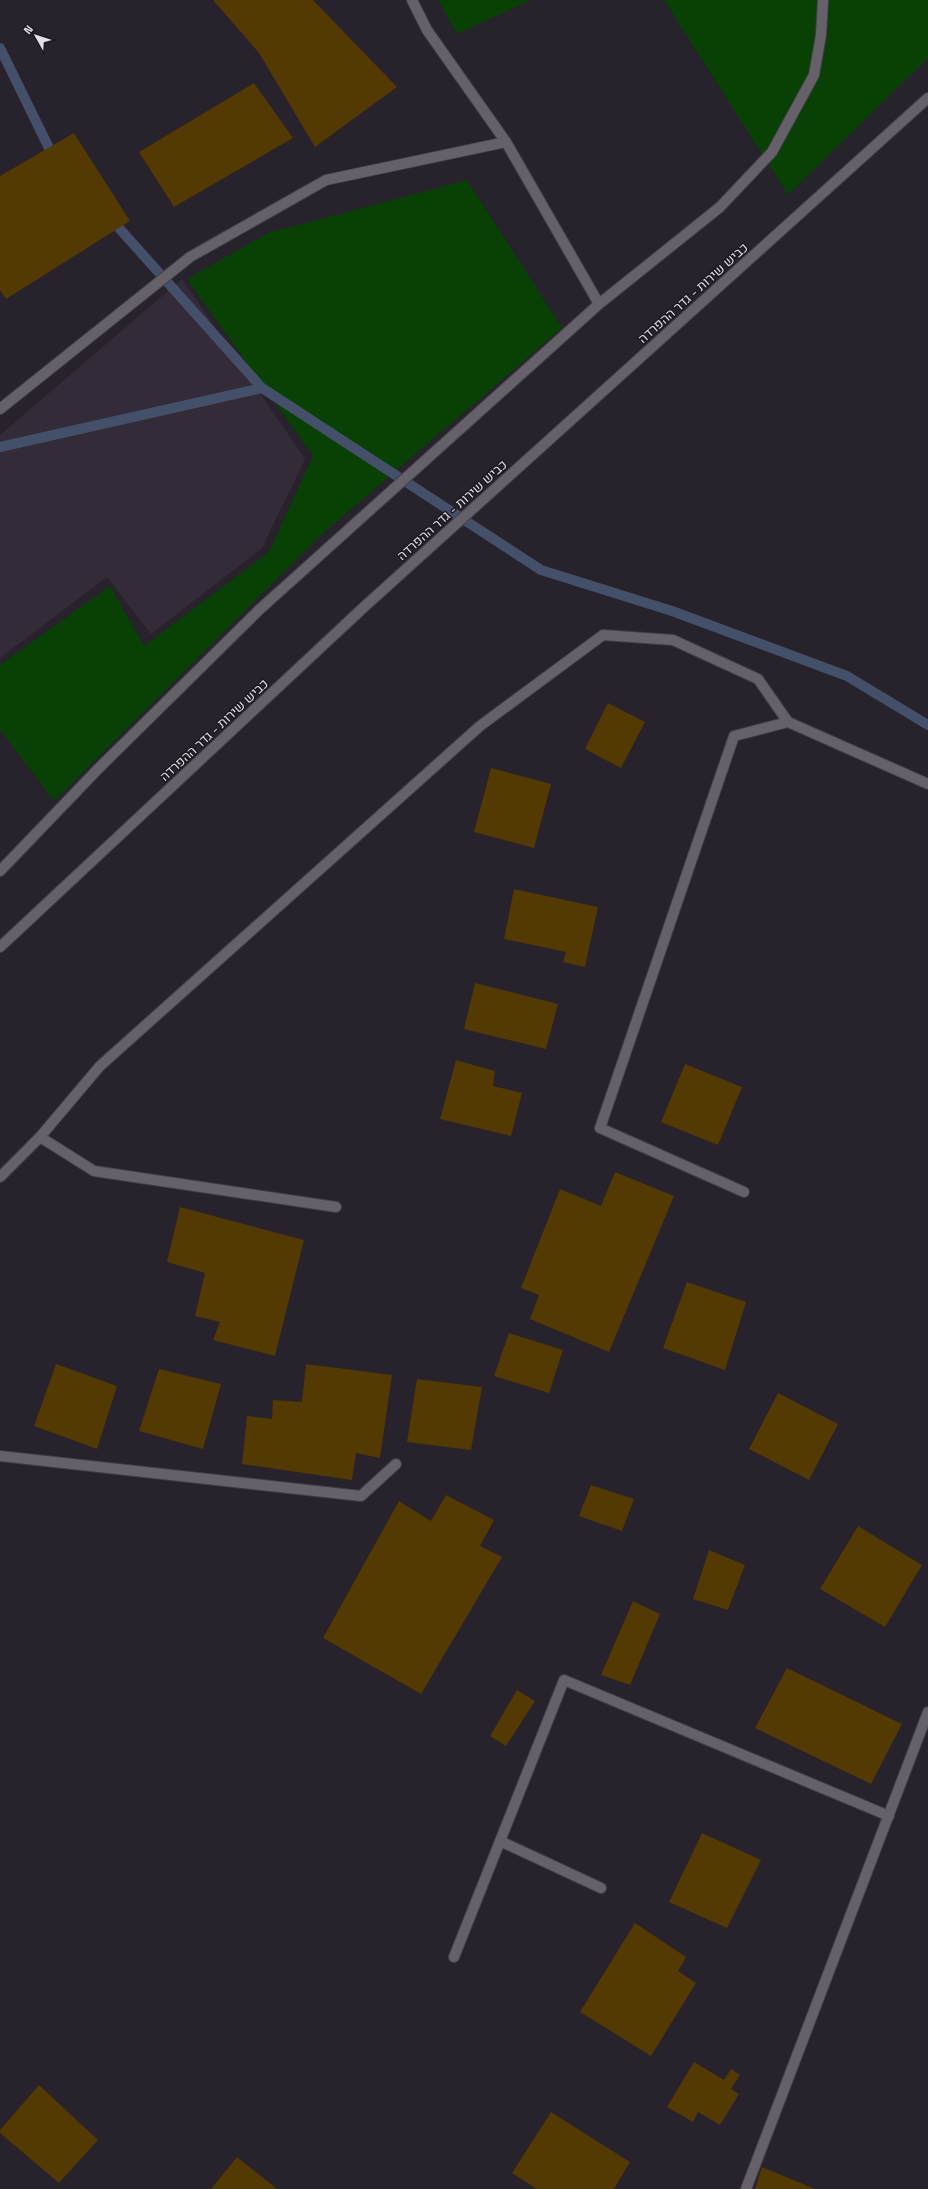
<svg xmlns="http://www.w3.org/2000/svg" width="928" height="2189" font-family="'Space Grotesk',Heebo,sans-serif">
<style>
.built{fill:#332b38}
.green{fill:#094006}
.lines{fill:none;stroke-linecap:round;stroke-linejoin:round}
.stream{stroke:#445069;stroke-width:10}
.building{fill:#533902}
.service-casing{stroke:#433f45;stroke-width:12}
.minor-casing{stroke:#433f45;stroke-width:12}
.service{stroke:#66606a;stroke-width:10}
.minor{stroke:#66606a;stroke-width:10}
.labels{text-anchor:middle;dominant-baseline:central;stroke-width:3;stroke-linejoin:round;paint-order:stroke}
.street-label{font-size:13px;fill:#e3dfe5;stroke:#1e1921}
</style>
<rect width="100%" height="100%" fill="#27222b"/>
<!-- built -->
<path class="built" d="M182 279 305 459 262 548 151 634 107 577 0 658V435Z"/>
<!-- green -->
<path class="green" d="M438 0H531L457 34Z
M664 0H928V58L788 195Z
M467 180 562 328 321 535 54 801 0 730V665L110 586 144 646 269 552 313 456 187 279 268 233Z"/>
<g class="lines">
<!-- stream -->
<path class="stream" d="M0 48 50 150 57 158
M110 218 262 388 541 570 672 611 847 676 928 725
M0 447 262 388"/>
</g>
<!-- building -->
<path class="building" d="M213 0H313L397 87 315 147 259 53Z
M254 83 293 138 174 207 139 152Z
M74 133 130 221 6 299 0 290V176Z
M608 703 645 722 621 768 585 749Z
M491 768 551 784 534 848 474 832Z
M514 889 598 907 585 967 563 962 566 952 504 939Z
M475 983 558 1004 546 1049 464 1029Z
M456 1060 495 1071 493 1086 522 1093 511 1136 440 1119Z
M685 1064 742 1087 718 1145 661 1122Z
M615 1172 674 1196 609 1352 530 1319 539 1295 521 1288 560 1189 601 1206Z
M180 1207 304 1240 275 1356 213 1340 220 1322 195 1316 205 1273 167 1262Z
M687 1282 746 1302 725 1370 663 1348Z
M509 1333 563 1350 549 1393 494 1376Z
M56 1364 117 1386 97 1449 34 1426Z
M306 1364 392 1375 380 1458 356 1453 352 1480 242 1464 247 1416 272 1419 273 1400 302 1402Z
M159 1369 221 1384 203 1449 139 1431Z
M417 1379 482 1387 471 1450 407 1442Z
M778 1393 838 1424 809 1480 749 1449Z
M591 1485 634 1499 622 1531 579 1516Z
M446 1495 494 1520 480 1546 502 1557 421 1694 323 1638 399 1501 431 1521Z
M858 1526 922 1565 885 1627 820 1589Z
M709 1550 745 1565 728 1610 693 1599Z
M633 1601 660 1614 630 1685 601 1675Z
M787 1668 902 1724 871 1784 755 1728Z
M517 1690 535 1701 506 1746 490 1736Z
M702 1833 761 1860 727 1928 669 1902Z
M635 1923 686 1957 678 1971 696 1983 651 2056 580 2012Z
M694 2062 724 2080 731 2069 740 2075 731 2089 739 2094 720 2125 698 2112 693 2122 667 2107Z
M39 2085 98 2140 59 2183 0 2133V2130Z
M551 2112 630 2162 614 2189H537L512 2173Z
M237 2157 277 2189H211Z
M762 2167 815 2189H755Z"/>
<g class="lines">
<!-- service casing -->
<g class="service-casing">
<path id="service" d="M0 947 364 607 928 98
M500 1841 601 1888"/>
</g>
<!-- minor casing -->
<g class="minor-casing">
<path id="minor" d="M412 0 427 30 506 142
M599 304 720 207 772 152 814 75 821 35 823 0
M0 409 190 257 326 180 506 142 599 304 259 610 99 768 0 871
M40 1137 94 1171 336 1207
M0 1177 40 1137 100 1066 480 726 603 635 673 640 758 679 788 722
M744 1192 600 1128 734 736 788 722 928 784
M0 1456 361 1496 396 1464
M454 1957 564 1680 889 1816
M746 2189 928 1712"/>
</g>
<!-- service -->
<use href="#service" class="service"/>
<!-- minor -->
<use href="#minor" class="minor"/>
</g>
<g class="labels">
<!-- street labels -->
<g class="street-label">
<text transform="translate(693 293) rotate(-42)">כביש שירות - גדר ההפרדה</text>
<text transform="translate(452 510) rotate(-42)">כביש שירות - גדר ההפרדה</text>
<text transform="translate(214 730) rotate(-43)">כביש שירות - גדר ההפרדה</text>
</g>
</g>
<!-- north arrow -->
<g transform="translate(36 36) rotate(309)" stroke="#1e1921" stroke-width="3" paint-order="stroke">
<path d="M0-3L7 15L0 10L-7 15Z" fill="#e3dfe5"/>
<text y="-6" font-size="11" font-weight="bold" text-anchor="middle" fill="#e3dfe5">N</text>
</g>
</svg>
